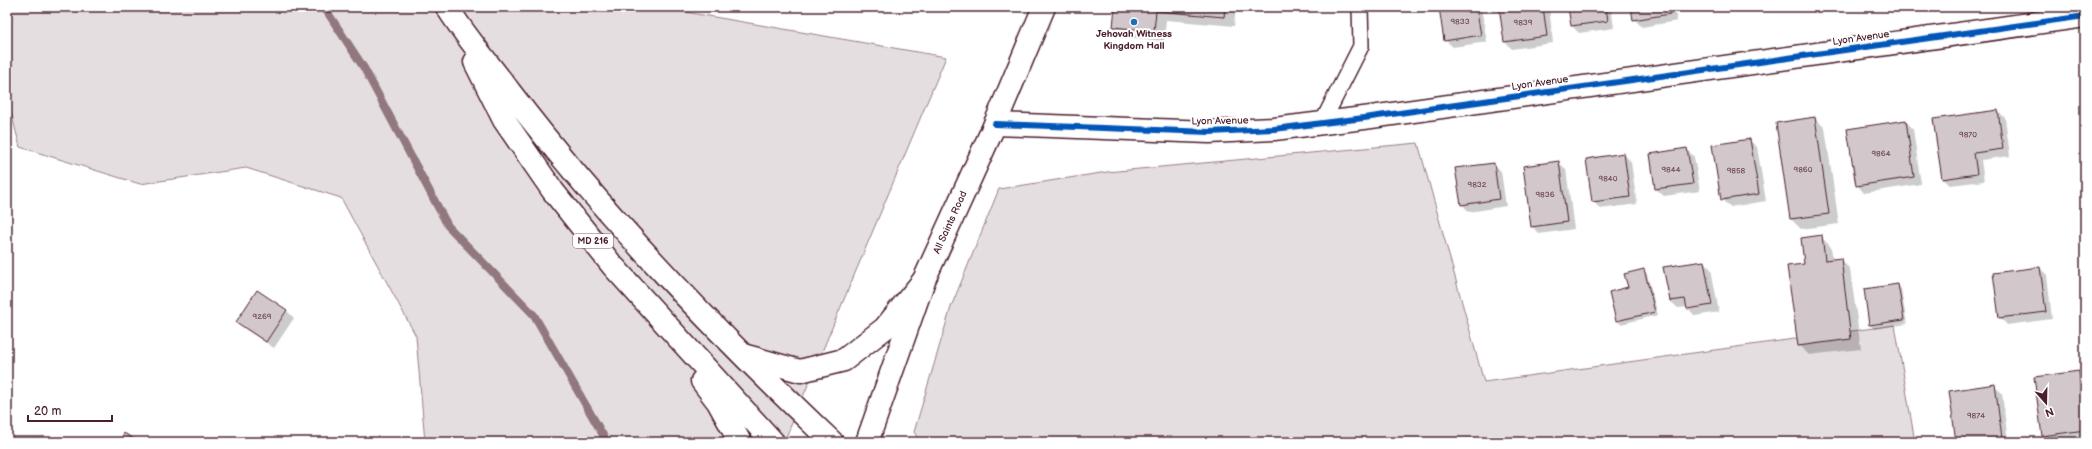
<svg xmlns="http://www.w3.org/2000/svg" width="2092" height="449" font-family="'Balsamiq Sans',sans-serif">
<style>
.green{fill:#e5dee0;stroke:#987e86}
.shadow{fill:#0003}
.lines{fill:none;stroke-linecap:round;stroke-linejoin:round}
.stream{stroke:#91787e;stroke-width:8}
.building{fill:#d2c7cb;stroke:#4a1f2b}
.lane-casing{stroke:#4a1f2b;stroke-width:18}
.street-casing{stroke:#4a1f2b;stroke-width:25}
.secondary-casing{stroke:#4a1f2b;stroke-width:25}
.primary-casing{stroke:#4a1f2b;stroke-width:25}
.lane{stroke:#fff;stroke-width:15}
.street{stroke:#fff;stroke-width:22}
.secondary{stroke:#fff;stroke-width:22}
.primary{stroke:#fff;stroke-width:22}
.cycleway-casing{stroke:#fff;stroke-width:8}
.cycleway{stroke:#0057b8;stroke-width:6}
.poi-dot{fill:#1f6fb2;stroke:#fff;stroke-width:1.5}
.labels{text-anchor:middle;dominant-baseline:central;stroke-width:4;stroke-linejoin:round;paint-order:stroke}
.number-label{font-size:8px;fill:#6c4953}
.shield{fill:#fff;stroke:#80626b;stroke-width:1}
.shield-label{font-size:9px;font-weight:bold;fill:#4a1f2b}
.poi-label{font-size:10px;font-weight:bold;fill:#4a1f2b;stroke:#fff}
.street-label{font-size:10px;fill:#4a1f2b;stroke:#fff}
</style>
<rect width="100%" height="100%" fill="#fff"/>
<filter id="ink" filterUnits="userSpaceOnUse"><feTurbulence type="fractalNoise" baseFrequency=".025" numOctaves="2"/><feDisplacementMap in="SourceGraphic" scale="8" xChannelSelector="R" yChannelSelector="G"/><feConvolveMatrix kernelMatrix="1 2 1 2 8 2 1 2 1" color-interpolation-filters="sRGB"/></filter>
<g filter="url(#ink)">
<!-- green -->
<path class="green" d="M7 7H656L946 57 784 442H425L416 336 341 198 246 168 140 184 20 147 7 97Z
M1418 143 1484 382 1895 325 1915 442H920L914 432 951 307 999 189 1107 172Z"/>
<!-- shadow -->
<path class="shadow" d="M1116 7H1236L1234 26 1166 20 1164 41 1124 37 1114 27Z
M1440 7H1481L1487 42 1453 47 1445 40Z
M1500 7H1549L1553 43 1512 49 1505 42Z
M1569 7H1611L1614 28 1579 33 1572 26Z
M1632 7H1675L1677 21 1642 27 1634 19Z
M1703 7H1723L1705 9Z
M1998 111 2005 118 2010 156 1981 160 1984 181 1950 185 1942 178Z
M1815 118 1825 128 1839 224 1801 229 1791 219 1777 124Z
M1906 121 1913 129 1921 184 1864 193 1857 185Z
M1749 140 1757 147 1766 201 1730 207 1722 200 1713 146Z
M1687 149 1694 157 1700 191 1664 196 1656 189 1651 155Z
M1624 154 1631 162 1637 204 1600 209 1593 201Z
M1558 162 1566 169 1574 229 1539 234 1532 226Z
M1493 164 1501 171 1506 206 1469 212 1462 204Z
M1821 237 1831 247 1833 260 1840 259 1850 269 1861 349 1809 355 1799 345 1805 265Z
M1704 262 1711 269 1719 312 1695 316 1687 307 1678 308 1670 301Z
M2040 268 2047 275 2052 319 2007 325 2000 317Z
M1644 270 1647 274 1658 315 1621 324 1617 321 1629 288Z
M1898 285 1901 289 1907 324 1874 329 1870 325 1865 290Z
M258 292 287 311 294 318 274 348 245 329 237 322Z
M2079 373 2085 379V438L2049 442 2043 435Z
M1994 386 2002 393 2008 442H1957Z"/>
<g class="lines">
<!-- stream -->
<path class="stream" d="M324 7 364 68 448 226 534 315 607 442"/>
</g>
<!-- building -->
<path class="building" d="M1115 7H1225L1224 17 1156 11 1154 31 1113 27Z
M1439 7H1476L1481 35 1444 41Z
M1499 7H1543L1547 36 1504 42Z
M1568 7H1606L1608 21 1571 26Z
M1631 7H1669L1670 14 1633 20Z
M1998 110 2003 149 1974 153 1977 174 1942 179 1933 119Z
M1815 117 1829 214 1790 219 1776 123Z
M1906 120 1914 177 1856 186 1847 129Z
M1750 139 1759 194 1721 200 1712 145Z
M1687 148 1693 184 1655 189 1650 154Z
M1624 153 1630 197 1592 202 1586 159Z
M1559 161 1567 222 1531 227 1523 166Z
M1494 163 1499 199 1461 205 1455 168Z
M1822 235 1825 260 1841 258 1851 339 1798 346 1787 266 1804 264 1801 238Z
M1704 261 1712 305 1687 309 1685 299 1670 301 1663 267Z
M2040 267 2046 312 1999 318 1993 273Z
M1644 269 1655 312 1616 321 1609 292 1628 287 1624 274Z
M1898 284 1904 320 1869 325 1864 289Z
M257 290 287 310 266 342 236 322Z
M2079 371 2085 430 2042 436 2034 377Z
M1995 384 2002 439 1980 442H1956L1949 391Z
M124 433 139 442H119Z"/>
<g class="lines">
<!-- lane casing -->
<g class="lane-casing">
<path id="lane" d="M1322 123 1361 46 1360 7"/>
</g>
<!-- street casing -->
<g class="street-casing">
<path id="street" d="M995 124 1209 132 1274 129 1364 118 2085 16"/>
</g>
<!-- secondary casing -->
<g class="secondary-casing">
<g id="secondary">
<path id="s1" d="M867 442 924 280 995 124 1044 7"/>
</g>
</g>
<!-- primary casing -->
<g class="primary-casing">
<path id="primary" d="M447 7C465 36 489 64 510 92 606 218 717 333 832 442
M475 62 504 120 553 191 612 265 773 442
M743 355 800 371 844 360 885 328 924 280
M702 381 718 402 740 442"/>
</g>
<!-- lane -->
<use href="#lane" class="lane"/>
<!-- street -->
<use href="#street" class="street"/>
<!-- secondary -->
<use href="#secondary" class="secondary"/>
<!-- primary -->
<use href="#primary" class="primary"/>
<!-- cycleway casing -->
<g class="cycleway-casing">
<path id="cycleway" d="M995 124 1209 132 1274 129 1364 118 2085 16"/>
</g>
<!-- cycleway -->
<use href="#cycleway" class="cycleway"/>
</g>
</g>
<!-- markers -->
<circle class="poi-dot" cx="1134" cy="22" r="4"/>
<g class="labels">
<!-- number labels -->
<g class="number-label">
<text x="1460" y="21">9833</text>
<text x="1523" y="22">9839</text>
<text x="1968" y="134">9870</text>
<text x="1881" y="153">9864</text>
<text x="1671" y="169">9844</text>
<text x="1803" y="169">9860</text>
<text x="1736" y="170">9858</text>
<text x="1608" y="178">9840</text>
<text x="1477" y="184">9832</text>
<text x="1545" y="194">9836</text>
<text x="262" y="316">9269</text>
<text x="1976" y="415">9874</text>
</g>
<!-- shield labels -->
<rect class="shield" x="573" y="234" width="40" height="14" rx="3"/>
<g class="shield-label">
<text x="593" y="241">MD 216</text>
</g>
<!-- poi labels -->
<g class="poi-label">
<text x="1134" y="34">Jehovah Witness<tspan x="1134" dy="12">Kingdom Hall</tspan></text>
</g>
<!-- street labels -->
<g class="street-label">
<text transform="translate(1861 38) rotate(-8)">Lyon Avenue</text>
<text transform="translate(1540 83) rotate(-8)">Lyon Avenue</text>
<text transform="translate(1220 121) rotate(-1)">Lyon Avenue</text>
<text stroke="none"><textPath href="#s1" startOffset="235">All Saints Road</textPath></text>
</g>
</g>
<!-- margin -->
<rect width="2092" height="449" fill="none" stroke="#fff" stroke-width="24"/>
<rect x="12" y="12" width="2068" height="425" fill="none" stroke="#4a1f2b" stroke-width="1.5" filter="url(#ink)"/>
<!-- north arrow -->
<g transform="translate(2046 403) rotate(160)" stroke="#ffffff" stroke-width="3" paint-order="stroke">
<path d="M0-3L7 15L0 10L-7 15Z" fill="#4a1f2b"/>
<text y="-6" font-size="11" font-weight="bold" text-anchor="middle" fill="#4a1f2b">N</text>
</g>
<!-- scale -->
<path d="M28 415v6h84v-6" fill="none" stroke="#4a1f2b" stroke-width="2"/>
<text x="34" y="415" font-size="12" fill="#4a1f2b" stroke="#ffffff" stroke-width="3" paint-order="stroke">20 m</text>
</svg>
